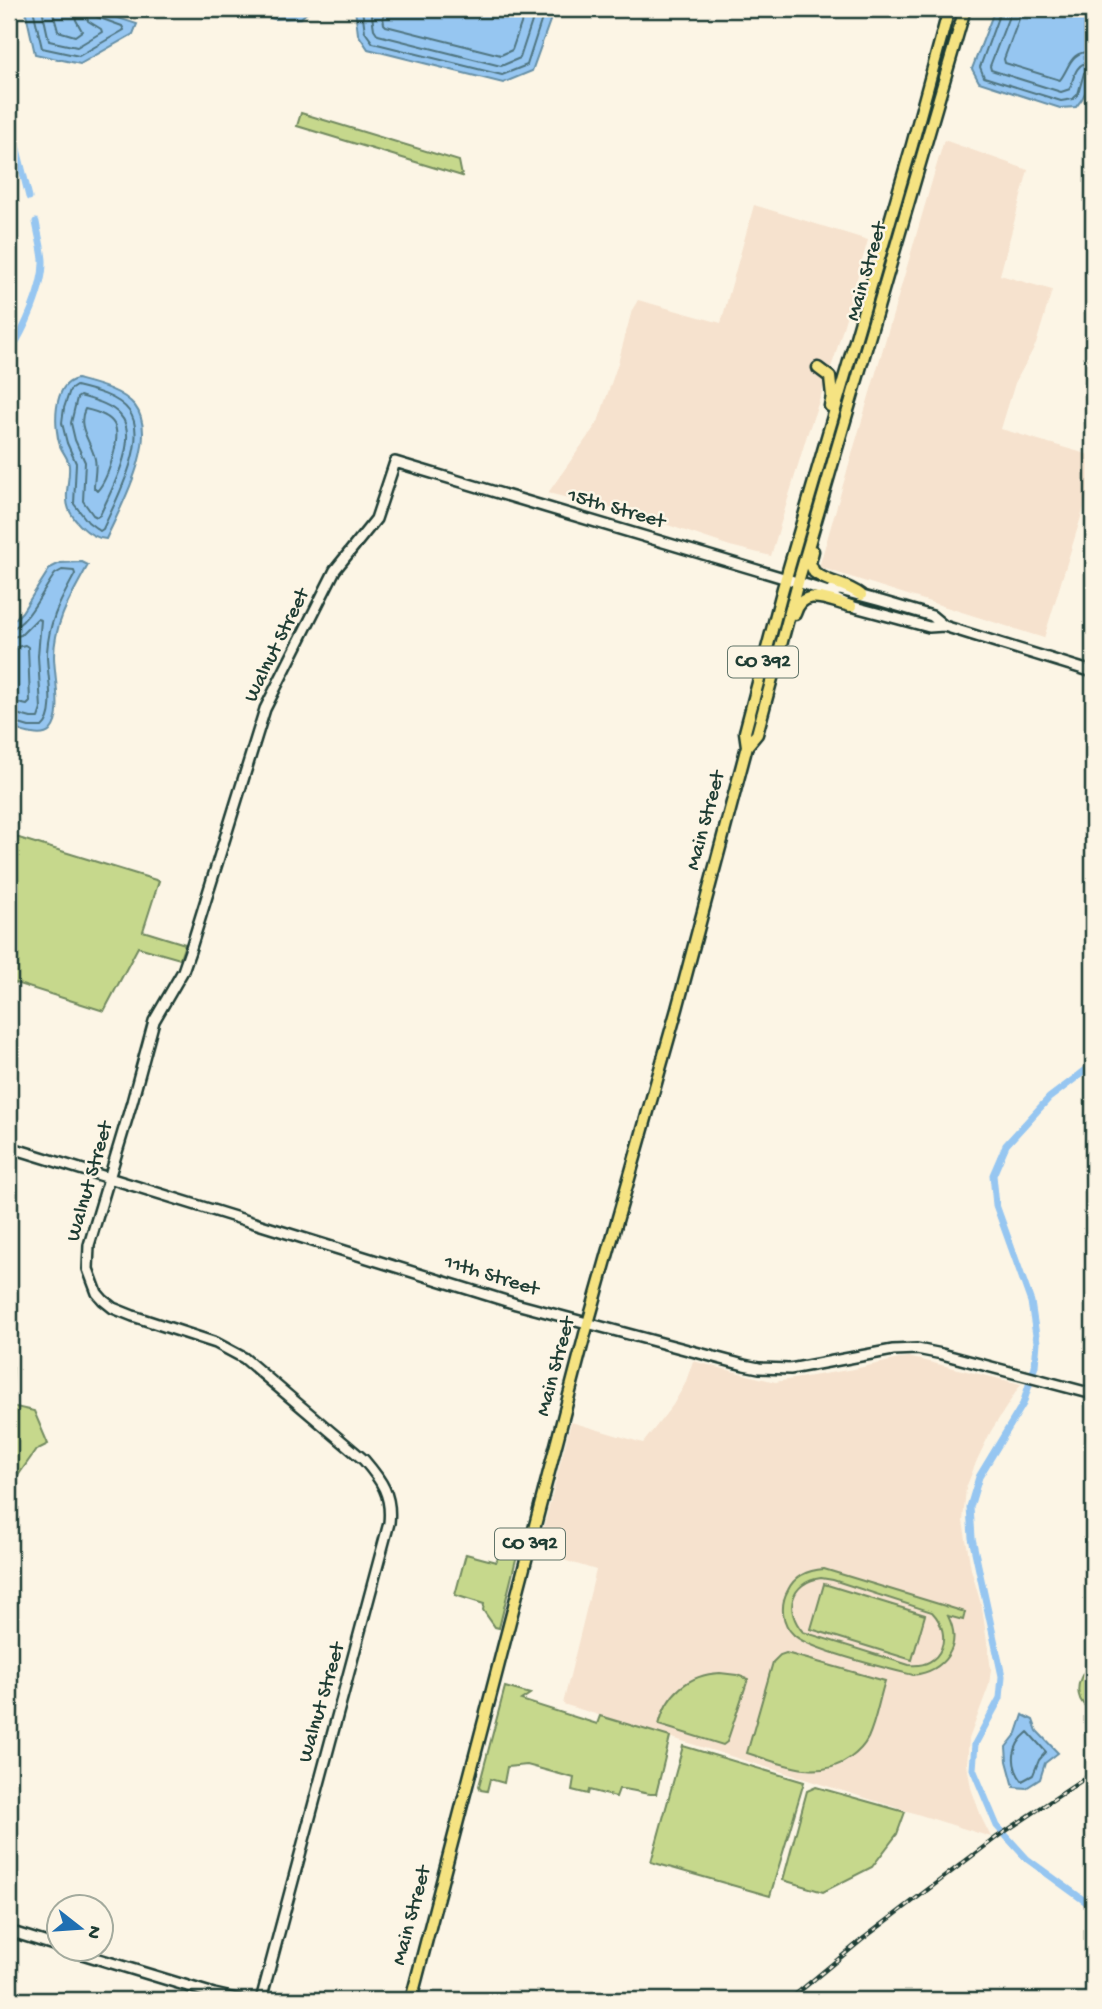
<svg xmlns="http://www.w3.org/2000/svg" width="1102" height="2009" font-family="'Gochi Hand',sans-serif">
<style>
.built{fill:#f6e2ce}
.green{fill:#c6d88c;stroke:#728a60;stroke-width:2;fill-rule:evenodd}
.water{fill:#96c6f1;stroke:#668fa5;stroke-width:2}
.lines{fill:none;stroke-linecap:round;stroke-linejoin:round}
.shore{stroke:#4f7480;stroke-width:2}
.canal{stroke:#96c6f1;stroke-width:7}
.secondary-casing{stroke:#1f3d34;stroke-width:14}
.primary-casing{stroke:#1f3d34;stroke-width:15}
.secondary{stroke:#fcf5e5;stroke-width:9}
.primary{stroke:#f5e382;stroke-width:10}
.rail-casing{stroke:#1f3d34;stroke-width:4.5}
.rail{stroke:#fcf5e5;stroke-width:2;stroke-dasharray:5;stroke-linecap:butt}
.labels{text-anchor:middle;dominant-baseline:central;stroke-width:5;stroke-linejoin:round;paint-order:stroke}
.shield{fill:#fcf5e5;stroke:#617469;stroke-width:2}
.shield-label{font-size:19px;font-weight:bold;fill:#1f3d34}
.street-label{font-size:21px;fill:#1f3d34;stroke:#fcf5e5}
</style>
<rect width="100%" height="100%" fill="#fcf5e5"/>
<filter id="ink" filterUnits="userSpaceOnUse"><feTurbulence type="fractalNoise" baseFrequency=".0143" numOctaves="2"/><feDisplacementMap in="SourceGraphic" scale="14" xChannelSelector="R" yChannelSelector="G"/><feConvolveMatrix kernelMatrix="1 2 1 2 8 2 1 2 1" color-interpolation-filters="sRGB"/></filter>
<g filter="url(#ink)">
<!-- built -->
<path class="built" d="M944 140 1028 170 1000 275 1052 290 1036 344 1015 383 1001 429 1093 456V478L1044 638 819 567Z
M754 205 868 240 835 356 807 435 771 556 730 546 644 517 548 493 598 422 618 363 632 310 638 300 721 323Z
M908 1357 1021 1384 991 1431 977 1460 966 1488 963 1521 971 1569 982 1608 991 1669 989 1685 969 1739 967 1764 971 1788 982 1819 991 1837 563 1704 596 1570 537 1552 571 1422 643 1443 673 1405 685 1384 693 1361 775 1382 854 1369Z"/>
<!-- green -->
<path class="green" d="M301 113 459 161 462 176 297 126Z
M9 835 159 881 143 931 185 944 180 959 138 947 104 1011 9 981Z
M9 1367H13L11 1406 34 1411 48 1444 36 1450 15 1480 9 1482Z
M514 1550 518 1551 499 1628 495 1627 483 1610 484 1604 455 1595 466 1554 496 1562 499 1555Z
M824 1569 965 1612 963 1620 948 1616C963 1646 945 1671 913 1675 889 1669 809 1650 794 1635 781 1623 780 1604 788 1590 795 1575 808 1570 824 1569ZM821 1578 833 1580 932 1612C954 1635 942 1669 909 1665L803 1632C784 1611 790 1582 821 1578Z
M824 1584 925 1615 912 1660 811 1629Z
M786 1653 885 1681C879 1699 876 1721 868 1738 864 1746 857 1753 850 1758 817 1782 781 1763 747 1753L773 1662 780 1655Z
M1090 1668H1093V1710C1076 1705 1075 1686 1084 1672H1088Z
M720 1673 737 1675 748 1679 727 1742 723 1745 659 1725C666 1694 689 1674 720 1673Z
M505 1687 530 1694 521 1700 597 1724 600 1716 670 1737 656 1794C643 1795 632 1788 619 1789L616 1797 589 1790 588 1794 572 1790 574 1778 527 1765 507 1767 504 1783 490 1779 487 1791 481 1790 479 1786Z
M683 1746 804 1782 770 1896 651 1862Z
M816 1787 905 1812 897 1834 872 1867 823 1892 783 1880 807 1791Z"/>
<!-- water -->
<path class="water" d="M25 9H91L137 24 133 34 80 64 35 54Z
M237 9H311L301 18 274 19Z
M355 9H552V15L532 71 503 83 368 49 358 34Z
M995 9H1093C1093 41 1099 81 1076 107L1060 108 979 82 972 69Z
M77 379C96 384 122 390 135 406 160 438 120 508 106 539 89 538 67 517 67 499 66 488 70 477 69 466 69 459 63 453 60 446 54 428 52 384 77 379Z
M82 562 88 565C72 595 54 622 54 656 54 675 64 717 50 731 41 740 18 730 9 727V625L22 612 50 568 60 563Z
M1023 1715 1033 1720 1037 1731 1058 1753 1045 1763 1040 1779 1026 1788 1014 1787 1007 1761 1006 1747 1017 1733Z"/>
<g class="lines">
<!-- shore -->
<path class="shore" d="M33 9 42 48 79 56 124 30 122 26 97 17 94 9
M42 9 49 41 77 47 102 32 101 29 88 21 85 9
M52 9 58 31 75 36 82 31 76 20 74 9
M362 9 365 32 373 43 502 75 527 65 545 9
M371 9 374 29 378 35 501 66 520 58 536 9
M382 9 384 24 386 26 501 55 512 50 526 9
M1001 9 980 67 984 77 1061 101 1073 99 1078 94 1084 73 1093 70
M1010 9 1009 16 990 66 991 70 1061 92 1070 89C1074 75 1076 62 1093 61
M1020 9 1019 19 1004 59 1005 63 1060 80C1071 65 1069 52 1093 51
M76 386C93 390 118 396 129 411 150 439 115 502 103 529L100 531 88 522 74 504 76 463 67 443 62 423 64 408 70 390Z
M80 396C93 400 111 404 120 415 141 437 110 493 100 515L97 517 93 515 83 501 85 462 75 440 71 423 77 398Z
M85 409C94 411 109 415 114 424 122 438 107 481 97 491L94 488C94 479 97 468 95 459 91 441 76 427 85 409Z
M9 629C27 627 44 588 55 574L62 570 74 571 75 574C60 602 49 620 47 652 46 672 58 714 42 727H29L9 721
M9 638 21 635 37 619 41 620 38 656 41 709 38 718H31L9 712
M9 649 25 645 28 647 30 702 27 705 9 701
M1028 1732 1046 1752 1039 1760 1033 1775 1022 1781C1009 1763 1012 1745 1028 1732Z"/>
<!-- canal -->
<path class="canal" d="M9 117 29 197
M9 353C24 331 44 287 43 260 42 248 38 234 36 222
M1093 1061 1090 1067 1049 1098 1006 1145 993 1175 996 1205 1031 1302 1037 1342 1035 1366 1023 1404 979 1477 970 1507 972 1538 1002 1676 1000 1698 975 1744 973 1769 997 1826 1027 1859 1093 1907"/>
<!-- secondary casing -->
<g class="secondary-casing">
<path id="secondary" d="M828 592 840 590 881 601 932 616 944 626
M9 1147 516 1304 744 1365 759 1368 790 1369 893 1350 917 1349 942 1354 1093 1394
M9 1931 60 1947
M69 1950 214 1994 240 2000
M261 2000 389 1523C392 1495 382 1481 364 1460L244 1358 216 1343 133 1316 113 1308 103 1300 97 1293 88 1269 89 1245 132 1102 154 1021 183 971 190 951 265 709 335 570 376 519 395 462 807 585 828 592 836 599 851 606 929 627 944 626 1093 672"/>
</g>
<!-- primary casing -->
<g class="primary-casing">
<path id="primary" d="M818 368 830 377 832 396 830 406
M813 551 810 563 814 572C829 584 844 582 861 595
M795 614C803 585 830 602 851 606
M747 746 745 732 783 588 912 145 949 9
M411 2000 585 1334 677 1009 747 746 757 734 798 582 965 9"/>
</g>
<!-- secondary -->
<use href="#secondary" class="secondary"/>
<!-- primary -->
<use href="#primary" class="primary"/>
<!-- rail casing -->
<g class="rail-casing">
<path id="rail" d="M789 2000 864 1938 997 1837 1093 1773"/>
</g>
<!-- rail -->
<use href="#rail" class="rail"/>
</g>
</g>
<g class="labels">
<!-- shield labels -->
<g class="shield">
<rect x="728" y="646.5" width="70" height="31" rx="5"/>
<rect x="495" y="1528.5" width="70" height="31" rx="5"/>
</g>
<g class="shield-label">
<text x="763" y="662">CO 392</text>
<text x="530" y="1544">CO 392</text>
</g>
<!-- street labels -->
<g class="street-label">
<text transform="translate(868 272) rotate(-74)">Main Street</text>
<text transform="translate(616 510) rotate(16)">15th Street</text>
<text transform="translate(278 646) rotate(-64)">Walnut Street</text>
<text transform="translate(707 821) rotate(-75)">Main Street</text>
<text transform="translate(91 1182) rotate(-74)">Walnut Street</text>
<text transform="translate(491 1277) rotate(17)">11th Street</text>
<text transform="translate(557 1367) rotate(-75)">Main Street</text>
<text transform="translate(323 1703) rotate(-74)">Walnut Street</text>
<text transform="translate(413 1916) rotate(-75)">Main Street</text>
</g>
</g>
<!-- margin -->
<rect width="1102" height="2009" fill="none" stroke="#fcf5e5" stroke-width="35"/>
<rect x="18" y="18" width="1067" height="1974" fill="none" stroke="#1f3d34" stroke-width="2.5" filter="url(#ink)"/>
<!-- north arrow -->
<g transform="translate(80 1928) rotate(107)"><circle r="33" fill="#fcf5e5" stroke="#a4ab9e" stroke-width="2"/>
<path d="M0-5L12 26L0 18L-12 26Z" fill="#1f6fb2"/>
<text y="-10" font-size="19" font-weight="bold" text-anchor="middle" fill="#1f3d34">N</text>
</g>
</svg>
